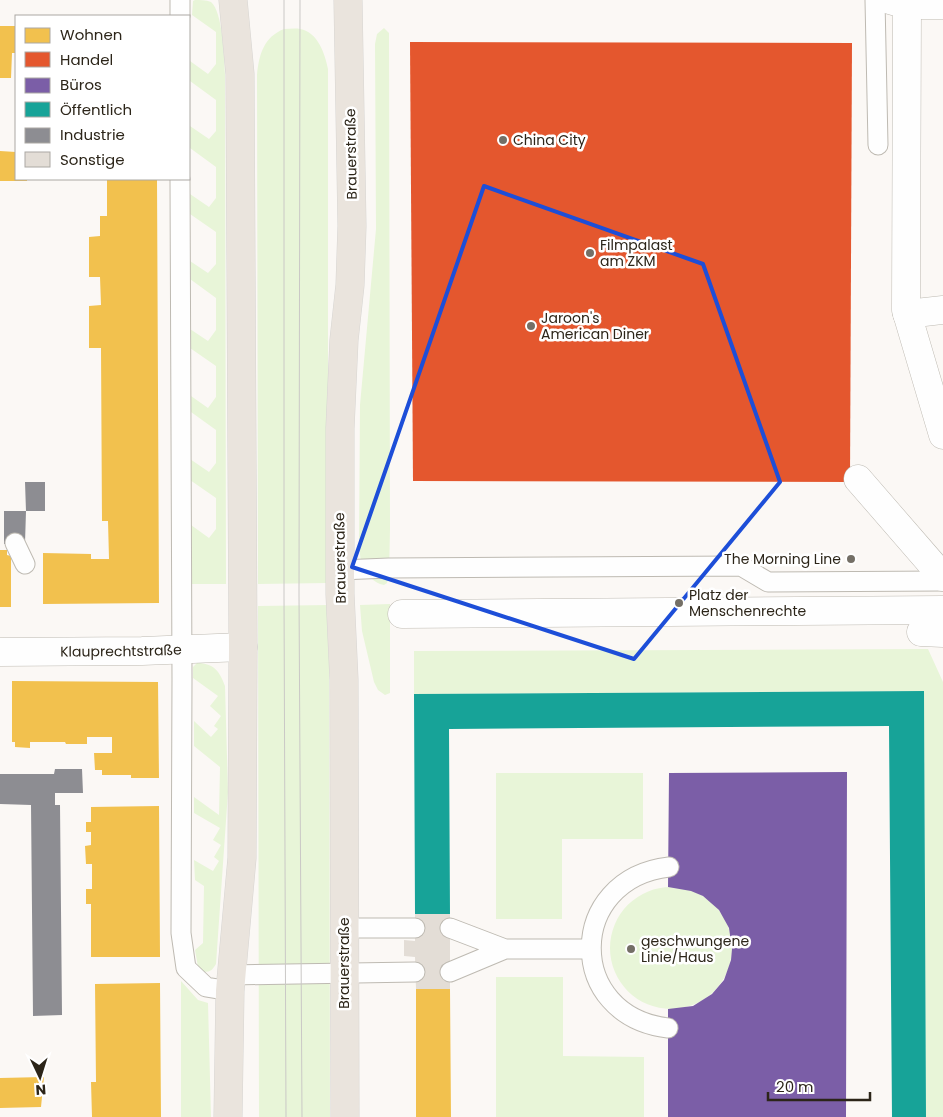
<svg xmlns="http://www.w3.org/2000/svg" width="943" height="1117" font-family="Poppins,sans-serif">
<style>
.green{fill:#e8f5d8}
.homes{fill:#f2c14e}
.shops{fill:#e4572e}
.offices{fill:#7b5ea7}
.public{fill:#17a398}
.industry{fill:#8d8d92}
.building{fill:#e3ddd6}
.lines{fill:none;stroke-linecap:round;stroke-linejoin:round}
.lane-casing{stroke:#bebab2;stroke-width:21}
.street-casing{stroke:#bebab2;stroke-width:29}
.primary-casing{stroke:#d7d5d2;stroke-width:29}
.lane{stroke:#fefefe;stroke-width:19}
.street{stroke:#fefefe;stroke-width:28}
.primary{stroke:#eae4dd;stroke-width:28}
.tram{stroke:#cac8c6;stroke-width:1}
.marked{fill:none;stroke:#1d4ed8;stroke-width:4;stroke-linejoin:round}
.poi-dot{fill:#746f66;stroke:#fff;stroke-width:2}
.labels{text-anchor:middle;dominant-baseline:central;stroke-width:5;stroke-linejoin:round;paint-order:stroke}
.poi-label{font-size:14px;fill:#2c2519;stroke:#fff;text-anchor:start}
.street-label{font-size:14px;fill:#2c2519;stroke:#fff}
</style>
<rect width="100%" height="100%" fill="#fbf8f5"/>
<!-- green -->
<path class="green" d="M195 0C200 0 206 0 211 2 223 12 224 58 225 74L226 584H191V525L209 538 216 529V498L190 480V459L209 472 216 463V430L191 412V396L208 408 216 397V366L190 348V329L208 341 216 330V298L190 279V261L208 273 216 264V232L190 214V194L209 207 216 198V167L190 148V126L209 139 216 131V100L190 81V61L208 74 216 64V32L192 15 193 1Z
M384 28 389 33 390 529 389 576 387 583 384 585C373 583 366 574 361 563L359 546 360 405 376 229 375 44 377 34Z
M284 29C289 29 295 28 300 29 318 32 325 54 328 69V583L258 584 257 75C259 54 264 37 284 29Z
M390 604V693L385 695 378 690 374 682 362 631 360 605Z
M329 605 330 1117H259L258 606Z
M928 649 943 682V1117H926L924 691 414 694V651Z
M197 663C214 663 220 672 225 686L228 792 216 964C213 969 211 972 204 972L198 967 195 950 203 943 204 886 195 880 194 860 213 871 219 861 214 857 221 845 213 840 220 828 194 813V797L219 815 220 767 194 746V721L211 737 218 729 214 726 221 716 210 706 218 696 193 678V667Z
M496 773H643V839H562V919H496Z
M610 948a61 61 0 1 1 122 0a61 61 0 1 1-122 0Z
M496 977H563V1056L644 1057V1117H496Z
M181 981 198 1000 208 1003 211 1117H181Z"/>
<!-- homes -->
<path class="homes" d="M0 26H15V53H12L11 78H0Z
M0 151 16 152V179H27V181H0Z
M107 179H157L159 603 43 604V553L91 554V559H109L108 521H102L101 348H89V306L101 305 100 277H89V237L100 236V216H107Z
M0 550H7V555L11 556V607H0Z
M12 681 158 682 159 778H131V775H102V770H95L94 753H112V737H87V744H66L65 742H30V748L15 747V742H12Z
M159 806 160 957H91V904H86V889H92V864H86L85 846 91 845V832H86V822H91V807Z
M160 983 161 1117H92L91 1082H96L95 984Z
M416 989H450L451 1117H416Z
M44 1077 41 1107 0 1108V1078Z"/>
<!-- shops -->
<path class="shops" d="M410 42 852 43 850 482 413 481Z"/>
<!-- offices -->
<path class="offices" d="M847 772 846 1117H668V1009L693 1006 712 994 724 980 731 960 732 949 729 928 719 910 703 896 691 891 668 887 669 773Z"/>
<!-- public -->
<path class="public" d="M924 691 926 1117H892L889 726 449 729 450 914H415L414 694Z"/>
<!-- industry -->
<path class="industry" d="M25 482H45V511H26Z
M4 511H26L25 543 4 544Z
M55 769H82L83 793H55V805H60L62 1015 33 1016 31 805 0 804V774H54Z"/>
<!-- building -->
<path class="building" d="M415 914H450V989H416L415 957 404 956V940L415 941Z"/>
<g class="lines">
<!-- lane casing -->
<g class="lane-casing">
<path id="lane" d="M875 0 878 145
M180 16V0
M180 179 182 678 181 933 186 968 206 987 230 991
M15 543 25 564
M340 570 389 568 741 566 768 582 943 581
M344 928H415
M450 928 505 949H591
M450 972 505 949
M231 975 415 972
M668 1028C565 1016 566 879 669 867"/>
</g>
<!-- street casing -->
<g class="street-casing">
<g id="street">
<path d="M890 0 907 5H943"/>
<path d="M907 5 906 310 943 435"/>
<path d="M907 314 943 310"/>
<path d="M858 479 943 577"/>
<path d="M402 614 943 610"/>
<path d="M921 632 943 633"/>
<path id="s1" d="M0 652 142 651 243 647"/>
</g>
</g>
<!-- primary casing -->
<g class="primary-casing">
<path id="primary" d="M228 1117 230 991 242 858 243 647 240 74 233 0
M345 1117 344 680 340 594V428L344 340 350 285 352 226 348 0"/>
</g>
<!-- lane -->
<use href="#lane" class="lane"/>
<!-- street -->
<use href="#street" class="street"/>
<!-- primary -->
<use href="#primary" class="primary"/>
<!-- tram -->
<path class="tram" d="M284 0V595L286 1117
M300 0 299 594 302 1117"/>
</g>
<!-- marked area -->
<path class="marked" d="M484 186 703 264 780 482 634 659 352 567Z"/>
<!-- markers -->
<g class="poi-dot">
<circle cx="503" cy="140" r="5"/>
<circle cx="590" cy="253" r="5"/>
<circle cx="531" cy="326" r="5"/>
<circle cx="851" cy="559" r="5"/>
<circle cx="679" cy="603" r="5"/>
<circle cx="631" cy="949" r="5"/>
</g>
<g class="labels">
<!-- poi labels -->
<g class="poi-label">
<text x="513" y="140">China City</text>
<text x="600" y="245">Filmpalast<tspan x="600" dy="16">am ZKM</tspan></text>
<text x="541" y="318">Jaroon's<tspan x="541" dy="16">American Diner</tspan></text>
<text x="841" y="559" text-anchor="end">The Morning Line</text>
<text x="689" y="595">Platz der<tspan x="689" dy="16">Menschenrechte</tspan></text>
<text x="641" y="941">geschwungene<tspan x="641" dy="16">Linie/Haus</tspan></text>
</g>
<!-- street labels -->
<g class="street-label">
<text transform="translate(351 154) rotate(-91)">Brauerstraße</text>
<text transform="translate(340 558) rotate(-91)">Brauerstraße</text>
<text stroke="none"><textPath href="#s1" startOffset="121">Klauprechtstraße</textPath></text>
<text transform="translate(344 963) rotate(-90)">Brauerstraße</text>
</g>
</g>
<!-- legend -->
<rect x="15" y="15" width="175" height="165" fill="#ffffff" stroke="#aba8a3"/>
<rect x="25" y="28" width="25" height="15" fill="#f2c14e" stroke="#aba8a3"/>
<text x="60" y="40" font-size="15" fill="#2c2519">Wohnen</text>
<rect x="25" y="52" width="25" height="15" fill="#e4572e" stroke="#aba8a3"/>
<text x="60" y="65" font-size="15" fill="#2c2519">Handel</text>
<rect x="25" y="78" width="25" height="15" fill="#7b5ea7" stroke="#aba8a3"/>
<text x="60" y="90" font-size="15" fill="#2c2519">Büros</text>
<rect x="25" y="102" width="25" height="15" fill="#17a398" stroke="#aba8a3"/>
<text x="60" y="115" font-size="15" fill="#2c2519">Öffentlich</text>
<rect x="25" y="128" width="25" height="15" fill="#8d8d92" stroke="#aba8a3"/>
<text x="60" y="140" font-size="15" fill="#2c2519">Industrie</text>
<rect x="25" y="152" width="25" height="15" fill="#e3ddd6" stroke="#aba8a3"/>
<text x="60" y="165" font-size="15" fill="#2c2519">Sonstige</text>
<!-- north arrow -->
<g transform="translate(40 1077) rotate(176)" stroke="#ffffff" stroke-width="4" paint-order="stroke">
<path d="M0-4L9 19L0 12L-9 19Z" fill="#2c2519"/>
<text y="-8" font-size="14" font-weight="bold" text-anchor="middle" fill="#2c2519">N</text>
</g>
<!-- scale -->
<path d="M768 1092v8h102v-8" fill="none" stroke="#2c2519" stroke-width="2.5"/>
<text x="776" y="1092" font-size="15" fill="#2c2519" stroke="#ffffff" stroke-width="4" paint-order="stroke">20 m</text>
</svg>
